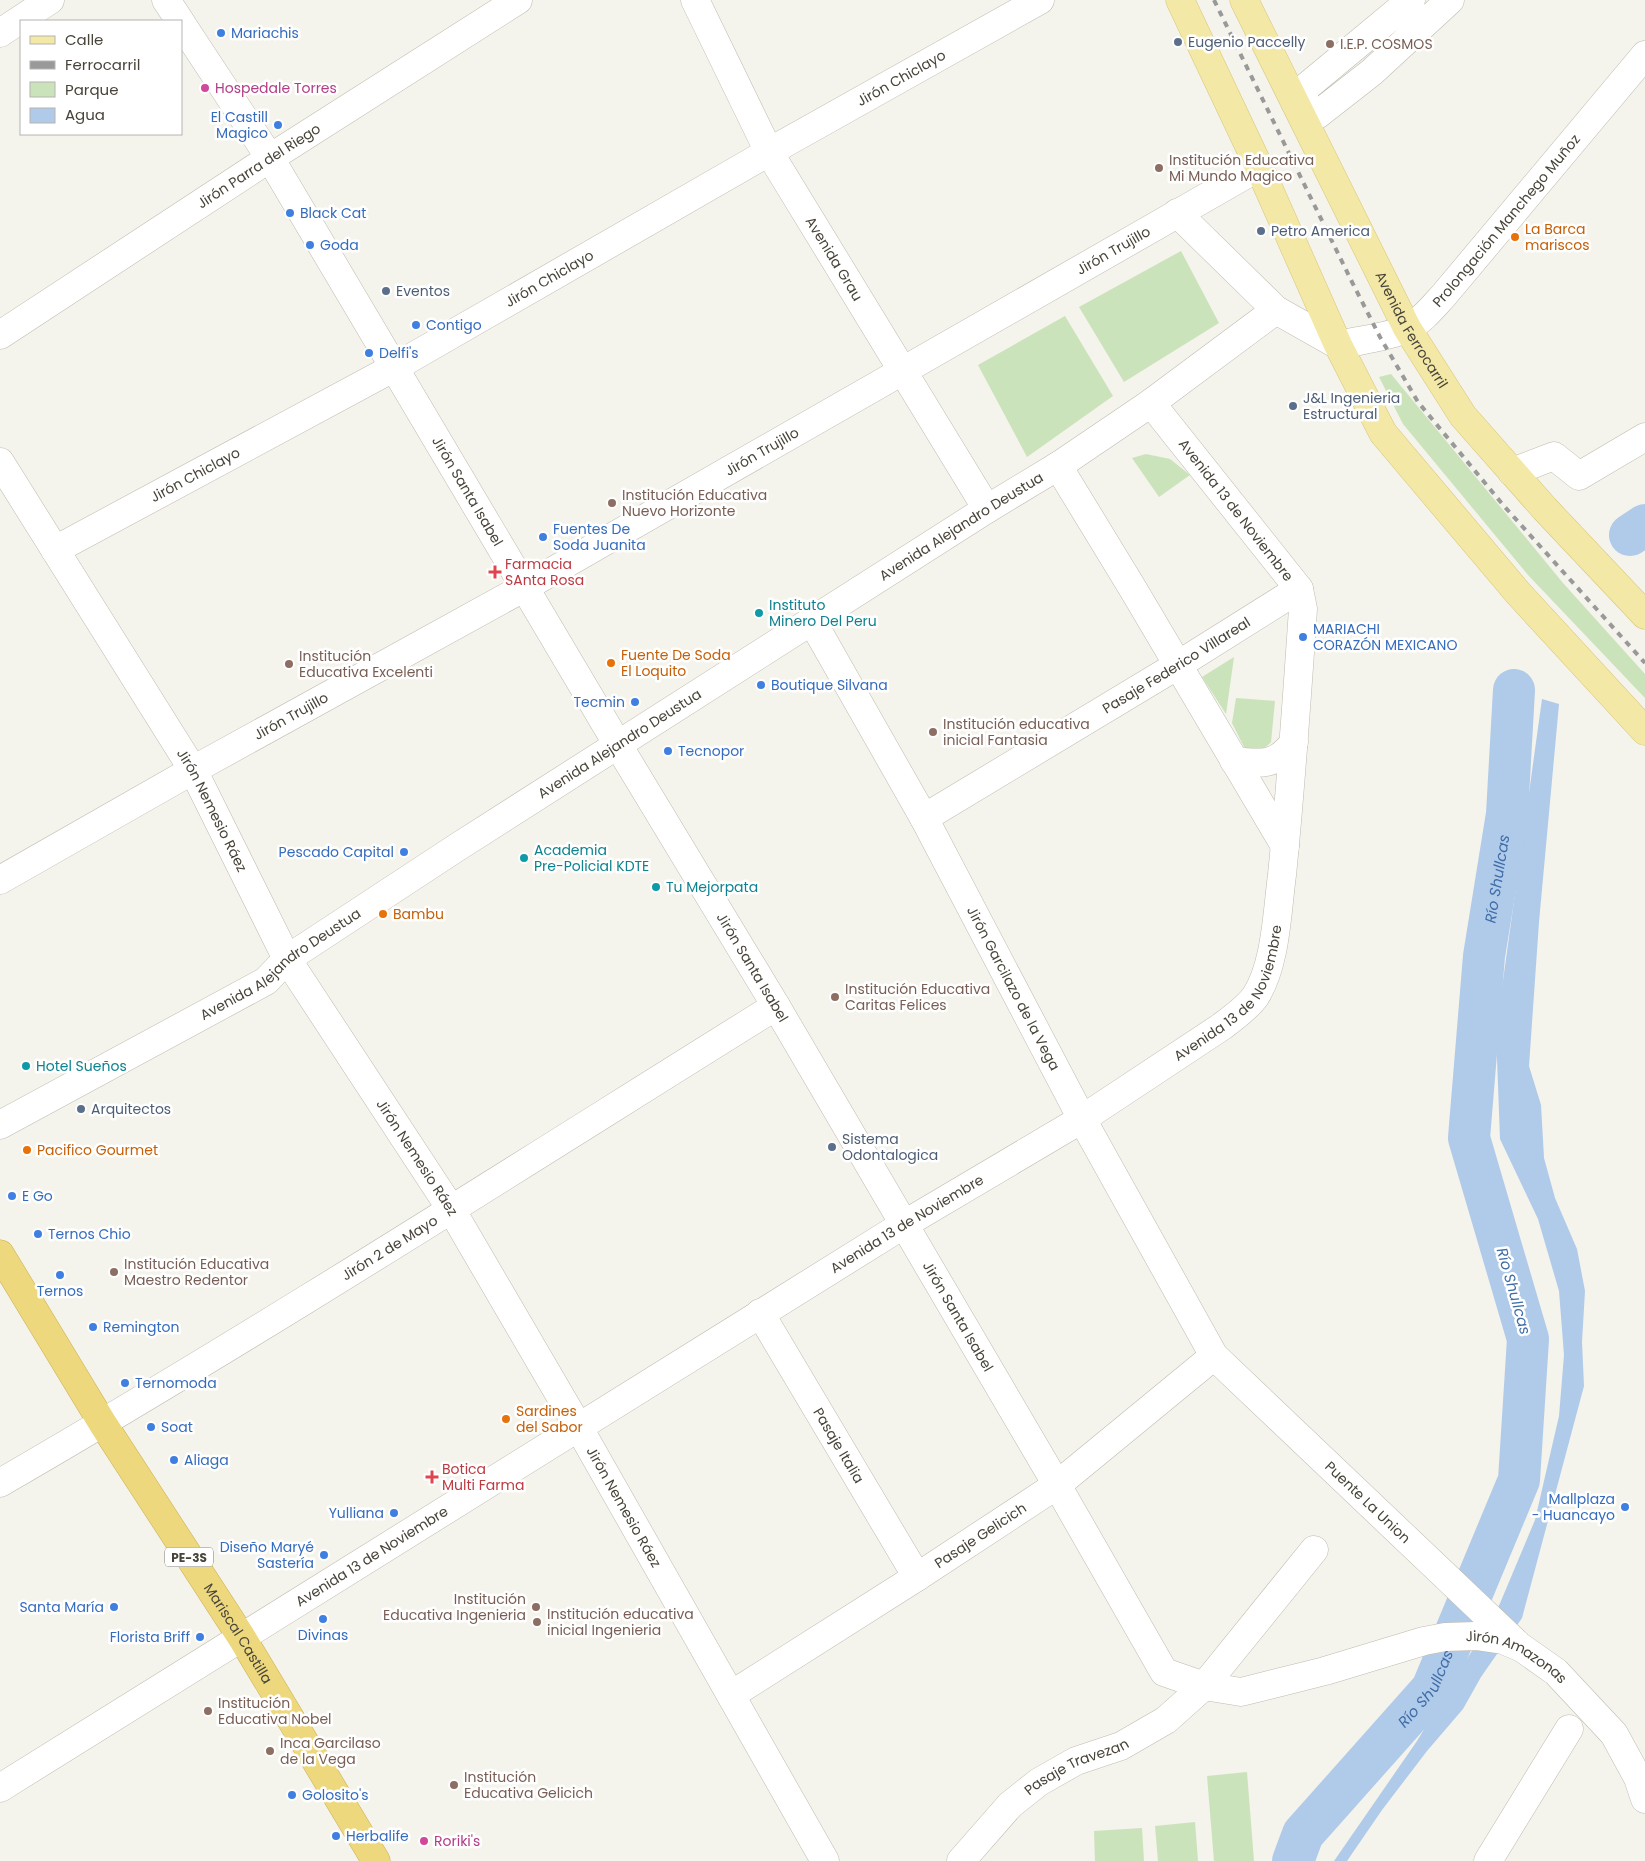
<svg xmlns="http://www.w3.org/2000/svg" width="1645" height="1861" font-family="Poppins,sans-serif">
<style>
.green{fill:#cbe3ba}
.water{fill:#b0cae9}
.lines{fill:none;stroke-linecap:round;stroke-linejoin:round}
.river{stroke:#b0cae9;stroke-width:42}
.minor-casing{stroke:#bfbbaf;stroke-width:29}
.major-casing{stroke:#d7c777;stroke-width:29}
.highway-casing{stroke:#ccaf4e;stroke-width:29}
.minor{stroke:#fff;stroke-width:28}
.major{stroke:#f3e8a6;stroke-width:28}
.highway{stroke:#eed87d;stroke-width:28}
.rail{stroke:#999;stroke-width:4;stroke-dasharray:6 6;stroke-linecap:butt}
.shop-dot{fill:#3f7fe0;stroke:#fff;stroke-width:2}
.service-dot{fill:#5c6f8a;stroke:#fff;stroke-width:2}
.education-dot{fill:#8d6e63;stroke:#fff;stroke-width:2}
.hotel-dot{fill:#d1479c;stroke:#fff;stroke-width:2}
.food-dot{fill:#e8710a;stroke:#fff;stroke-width:2}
.health-dot{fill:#e0444e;stroke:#fff;stroke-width:2}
.culture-dot{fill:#0f9aa8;stroke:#fff;stroke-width:2}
.labels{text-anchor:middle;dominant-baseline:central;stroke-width:5;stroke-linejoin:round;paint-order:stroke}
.shield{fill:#fff;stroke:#7f7c75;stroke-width:1}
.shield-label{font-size:12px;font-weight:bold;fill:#48443a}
.shop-label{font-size:14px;fill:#366cbe;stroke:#fff;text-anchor:start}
.service-label{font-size:14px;fill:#4e5e75;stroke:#fff;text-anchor:start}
.education-label{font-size:14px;fill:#785e54;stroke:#fff;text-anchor:start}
.street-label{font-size:14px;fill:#48443a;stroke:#fff}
.hotel-label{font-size:14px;fill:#b23c85;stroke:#fff;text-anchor:start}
.food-label{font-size:14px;fill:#c56008;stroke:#fff;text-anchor:start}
.health-label{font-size:14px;fill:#be3a42;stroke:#fff;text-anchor:start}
.culture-label{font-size:14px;fill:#0d838f;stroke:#fff;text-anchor:start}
.water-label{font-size:15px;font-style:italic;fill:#3f6da8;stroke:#fff}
</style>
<rect width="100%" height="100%" fill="#f4f3ec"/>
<!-- green -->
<path class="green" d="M1181 251 1219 323 1124 382 1079 307Z
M1065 316 1113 396 1027 457 978 365Z
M1391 374 1563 583 1645 674V698L1528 575 1403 424 1379 377Z
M1146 454 1170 459 1190 475 1159 497 1132 458Z
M1234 657 1226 714 1202 677Z
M1236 698 1275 701 1271 742C1265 750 1253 752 1244 747L1232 723Z
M1247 1772 1254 1861H1214L1207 1776Z
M1195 1822 1198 1861H1158L1155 1826Z
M1142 1828 1144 1861H1095L1094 1831Z"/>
<!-- water -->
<path class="water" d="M1542 699 1559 704 1539 922 1529 1066 1541 1105 1544 1158 1555 1198 1577 1249 1585 1291 1582 1342 1584 1386 1522 1618 1481 1677 1463 1709 1427 1751 1382 1810 1347 1861H1334L1417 1741 1498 1608 1535 1520 1559 1416 1564 1355 1559 1291 1538 1219 1500 1139 1496 1031Z"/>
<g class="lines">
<!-- river -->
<g class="river">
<path d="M1630 535 1645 525"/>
<path id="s1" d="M1293 1861 1303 1834 1432 1689 1519 1480 1528 1339 1469 1138 1484 956 1507 814 1514 690"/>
</g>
<!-- minor casing -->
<g class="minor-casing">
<g id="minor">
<path d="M166 0 180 21"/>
<path id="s2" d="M695 0 769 152 987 509"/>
<path d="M1411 0 1305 88 1301 114 1317 115 1372 72 1450 0"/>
<path id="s3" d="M181 23 270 158 618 745 776 1006 1057 1485 1164 1672 1204 1686 1241 1692 1325 1671 1424 1641 1445 1637 1476 1636 1503 1640 1522 1648 1556 1672 1614 1734 1638 1778 1645 1799"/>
<path d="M0 33 50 0"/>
<path id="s4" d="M1177 213 1276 310 1338 345C1360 340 1385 338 1406 329 1421 322 1433 307 1444 295L1645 55"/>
<path id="s5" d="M0 335 270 158 518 0"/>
<path id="s6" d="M0 462 193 770 287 959 451 1209 579 1428 825 1861"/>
<path d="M1058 466 1133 589 1285 846"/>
<path d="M1512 472 1554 456 1579 476 1645 437"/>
<path id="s7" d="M55 550 395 367 769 152 1040 0"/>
<path id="s8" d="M812 621 924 818 1082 1119 1214 1356 1517 1644"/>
<path d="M1234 761C1261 764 1277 766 1294 742"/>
<path id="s9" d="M924 818 1178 665 1299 589"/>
<path id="s10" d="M0 880 193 770 525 587 1259 167"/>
<path id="s11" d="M0 1125 266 981 287 959 456 848 987 509 1058 466 1151 403 1276 310"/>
<path id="s12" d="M760 1313 917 1577"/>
<path id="s13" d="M0 1483C262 1331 518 1167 776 1006"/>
<path id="s14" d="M731 1695 917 1577 1057 1485 1214 1356"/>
<path id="s15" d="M0 1788 903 1225 1082 1119 1221 1027C1233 1018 1246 1009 1255 997 1276 965 1277 912 1282 875 1291 786 1297 698 1303 609L1299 589 1151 403"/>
<path id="s16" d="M961 1861 1010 1805 1039 1782 1076 1761 1121 1746 1166 1720 1204 1686 1314 1550"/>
<path d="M1488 1861 1569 1729"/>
</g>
</g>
<!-- major casing -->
<g class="major-casing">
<g id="major">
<path d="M1180 0 1259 167 1338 345 1383 433 1518 593 1645 731"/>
<path id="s17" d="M1244 0 1407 328 1463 416 1545 509 1645 615"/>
</g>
</g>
<!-- highway casing -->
<g class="highway-casing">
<g id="highway">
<path id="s18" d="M0 1254 103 1424 242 1638 376 1861"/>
</g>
</g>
<!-- minor -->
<use href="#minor" class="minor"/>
<!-- major -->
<use href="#major" class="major"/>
<!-- highway -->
<use href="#highway" class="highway"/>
<!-- rail -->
<path class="rail" d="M1214 0 1352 282 1380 337 1418 402 1504 506 1645 663"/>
</g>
<!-- markers -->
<g class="shop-dot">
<circle cx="221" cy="33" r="5"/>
<circle cx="278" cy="125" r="5"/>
<circle cx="290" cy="213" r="5"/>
<circle cx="310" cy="245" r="5"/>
<circle cx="416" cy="325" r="5"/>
<circle cx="369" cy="353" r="5"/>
<circle cx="543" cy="537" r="5"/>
<circle cx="1303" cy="637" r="5"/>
<circle cx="761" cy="685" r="5"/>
<circle cx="635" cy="702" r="5"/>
<circle cx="668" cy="751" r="5"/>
<circle cx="404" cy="852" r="5"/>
<circle cx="12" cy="1196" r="5"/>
<circle cx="38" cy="1234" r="5"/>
<circle cx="60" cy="1275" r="5"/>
<circle cx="93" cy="1327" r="5"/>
<circle cx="125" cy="1383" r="5"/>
<circle cx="151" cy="1427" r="5"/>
<circle cx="174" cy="1460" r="5"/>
<circle cx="1625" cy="1507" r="5"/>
<circle cx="394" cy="1513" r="5"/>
<circle cx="324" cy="1555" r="5"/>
<circle cx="114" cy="1607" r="5"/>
<circle cx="323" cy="1619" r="5"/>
<circle cx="200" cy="1637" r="5"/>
<circle cx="292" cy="1795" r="5"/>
<circle cx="336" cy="1836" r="5"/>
</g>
<g class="service-dot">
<circle cx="1178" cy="42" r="5"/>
<circle cx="1261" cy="231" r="5"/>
<circle cx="386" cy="291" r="5"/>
<circle cx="1293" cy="406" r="5"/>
<circle cx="81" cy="1109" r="5"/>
<circle cx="832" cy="1147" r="5"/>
</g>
<g class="education-dot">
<circle cx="1330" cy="44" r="5"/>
<circle cx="1159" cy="168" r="5"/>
<circle cx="612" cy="503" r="5"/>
<circle cx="289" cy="664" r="5"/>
<circle cx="933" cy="732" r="5"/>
<circle cx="835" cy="997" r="5"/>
<circle cx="114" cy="1272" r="5"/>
<circle cx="536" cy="1607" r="5"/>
<circle cx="537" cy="1622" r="5"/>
<circle cx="208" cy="1711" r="5"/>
<circle cx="270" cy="1751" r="5"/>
<circle cx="454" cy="1785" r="5"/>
</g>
<g class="hotel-dot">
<circle cx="205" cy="88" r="5"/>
<circle cx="424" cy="1841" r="5"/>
</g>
<g class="food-dot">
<circle cx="1515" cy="237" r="5"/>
<circle cx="611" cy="663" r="5"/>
<circle cx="383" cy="914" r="5"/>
<circle cx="27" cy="1150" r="5"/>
<circle cx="506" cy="1419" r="5"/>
</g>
<g class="health-dot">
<path d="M492.5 564.5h5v5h5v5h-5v5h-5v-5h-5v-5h5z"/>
<path d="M429.5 1469.5h5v5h5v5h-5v5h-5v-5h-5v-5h5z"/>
</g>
<g class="culture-dot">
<circle cx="759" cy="613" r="5"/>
<circle cx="524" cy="858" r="5"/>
<circle cx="656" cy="887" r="5"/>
<circle cx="26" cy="1066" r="5"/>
</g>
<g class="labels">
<!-- shield labels -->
<rect class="shield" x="165" y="1547.5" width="48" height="19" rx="4"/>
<g class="shield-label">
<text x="189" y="1557">PE-3S</text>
</g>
<!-- shop labels -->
<g class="shop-label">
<text x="231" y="33">Mariachis</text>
<text x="268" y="117" text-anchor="end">El Castill<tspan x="268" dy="16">Magico</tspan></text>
<text x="300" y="213">Black Cat</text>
<text x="320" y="245">Goda</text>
<text x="426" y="325">Contigo</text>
<text x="379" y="353">Delfi's</text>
<text x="553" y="529">Fuentes De<tspan x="553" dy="16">Soda Juanita</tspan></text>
<text x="1313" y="629">MARIACHI<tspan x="1313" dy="16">CORAZÓN MEXICANO</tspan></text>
<text x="771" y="685">Boutique Silvana</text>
<text x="625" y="702" text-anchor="end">Tecmin</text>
<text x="678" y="751">Tecnopor</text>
<text x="394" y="852" text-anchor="end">Pescado Capital</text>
<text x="22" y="1196">E Go</text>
<text x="48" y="1234">Ternos Chio</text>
<text x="60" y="1291" text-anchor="middle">Ternos</text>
<text x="103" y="1327">Remington</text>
<text x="135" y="1383">Ternomoda</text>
<text x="161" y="1427">Soat</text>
<text x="184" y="1460">Aliaga</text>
<text x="1615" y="1499" text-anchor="end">Mallplaza<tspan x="1615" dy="16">- Huancayo</tspan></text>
<text x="384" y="1513" text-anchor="end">Yulliana</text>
<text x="314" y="1547" text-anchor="end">Diseño Maryé<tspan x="314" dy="16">Sastería</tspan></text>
<text x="104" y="1607" text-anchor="end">Santa María</text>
<text x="323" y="1635" text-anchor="middle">Divinas</text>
<text x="190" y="1637" text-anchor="end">Florista Briff</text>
<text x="302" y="1795">Golosito's</text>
<text x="346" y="1836">Herbalife</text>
</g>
<!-- service labels -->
<g class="service-label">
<text x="1188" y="42">Eugenio Paccelly</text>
<text x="1271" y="231">Petro America</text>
<text x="396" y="291">Eventos</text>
<text x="1303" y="398">J&amp;L Ingenieria<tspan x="1303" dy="16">Estructural</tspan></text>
<text x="91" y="1109">Arquitectos</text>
<text x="842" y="1139">Sistema<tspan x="842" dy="16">Odontalogica</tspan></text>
</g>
<!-- education labels -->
<g class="education-label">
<text x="1340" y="44">I.E.P. COSMOS</text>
<text x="1169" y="160">Institución Educativa<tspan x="1169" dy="16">Mi Mundo Magico</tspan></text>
<text x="622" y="495">Institución Educativa<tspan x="622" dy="16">Nuevo Horizonte</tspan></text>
<text x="299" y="656">Institución<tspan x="299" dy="16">Educativa Excelenti</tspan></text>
<text x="943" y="724">Institución educativa<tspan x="943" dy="16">inicial Fantasia</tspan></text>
<text x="845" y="989">Institución Educativa<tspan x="845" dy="16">Caritas Felices</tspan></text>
<text x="124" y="1264">Institución Educativa<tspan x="124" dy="16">Maestro Redentor</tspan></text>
<text x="526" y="1599" text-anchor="end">Institución<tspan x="526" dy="16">Educativa Ingenieria</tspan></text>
<text x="547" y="1614">Institución educativa<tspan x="547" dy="16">inicial Ingenieria</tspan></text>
<text x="218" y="1703">Institución<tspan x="218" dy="16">Educativa Nobel</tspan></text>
<text x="280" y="1743">Inca Garcilaso<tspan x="280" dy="16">de la Vega</tspan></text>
<text x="464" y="1777">Institución<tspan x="464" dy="16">Educativa Gelicich</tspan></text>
</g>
<!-- street labels -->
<g class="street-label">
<text stroke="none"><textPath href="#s7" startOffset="969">Jirón Chiclayo</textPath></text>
<text stroke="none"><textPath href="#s5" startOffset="309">Jirón Parra del Riego</textPath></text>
<text stroke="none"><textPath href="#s4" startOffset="428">Prolongación Manchego Muñoz</textPath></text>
<text stroke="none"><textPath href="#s10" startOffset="1279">Jirón Trujillo</textPath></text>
<text stroke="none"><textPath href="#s2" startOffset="294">Avenida Grau</textPath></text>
<text stroke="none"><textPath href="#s7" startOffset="564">Jirón Chiclayo</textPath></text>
<text stroke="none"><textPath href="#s17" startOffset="370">Avenida Ferrocarril</textPath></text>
<text stroke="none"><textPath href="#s10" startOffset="874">Jirón Trujillo</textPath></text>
<text stroke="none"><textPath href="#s7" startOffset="159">Jirón Chiclayo</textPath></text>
<text stroke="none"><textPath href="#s3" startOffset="549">Jirón Santa Isabel</textPath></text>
<text transform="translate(1236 510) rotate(52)">Avenida 13 de Noviembre</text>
<text stroke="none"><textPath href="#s11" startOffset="1134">Avenida Alejandro Deustua</textPath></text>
<text stroke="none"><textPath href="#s9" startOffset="295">Pasaje Federico Villareal</textPath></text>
<text stroke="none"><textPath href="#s10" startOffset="334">Jirón Trujillo</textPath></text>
<text stroke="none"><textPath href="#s11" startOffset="729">Avenida Alejandro Deustua</textPath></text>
<text stroke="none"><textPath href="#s6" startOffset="408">Jirón Nemesio Ráez</textPath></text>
<text stroke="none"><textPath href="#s11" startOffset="324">Avenida Alejandro Deustua</textPath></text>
<text stroke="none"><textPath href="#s3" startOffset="1104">Jirón Santa Isabel</textPath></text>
<text stroke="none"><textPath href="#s8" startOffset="419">Jirón Garcilazo de la Vega</textPath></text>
<text stroke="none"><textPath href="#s15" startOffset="1472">Avenida 13 de Noviembre</textPath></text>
<text stroke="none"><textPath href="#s6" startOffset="812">Jirón Nemesio Ráez</textPath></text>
<text stroke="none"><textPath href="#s15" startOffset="1068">Avenida 13 de Noviembre</textPath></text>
<text stroke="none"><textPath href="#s13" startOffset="455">Jirón 2 de Mayo</textPath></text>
<text stroke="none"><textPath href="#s3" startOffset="1509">Jirón Santa Isabel</textPath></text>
<text stroke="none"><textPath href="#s12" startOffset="154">Pasaje Italia</textPath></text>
<text stroke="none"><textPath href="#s8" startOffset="1050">Puente La Union</textPath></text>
<text stroke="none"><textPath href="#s6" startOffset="1218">Jirón Nemesio Ráez</textPath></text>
<text stroke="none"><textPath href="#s14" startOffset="296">Pasaje Gelicich</textPath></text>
<text stroke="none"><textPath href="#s15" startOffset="438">Avenida 13 de Noviembre</textPath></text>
<text stroke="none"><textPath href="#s18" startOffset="448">Mariscal Castilla</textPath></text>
<text stroke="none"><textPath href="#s3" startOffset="2288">Jirón Amazonas</textPath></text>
<text stroke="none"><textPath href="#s16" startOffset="152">Pasaje Travezan</textPath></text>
</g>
<!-- hotel labels -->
<g class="hotel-label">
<text x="215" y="88">Hospedale Torres</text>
<text x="434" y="1841">Roriki's</text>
</g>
<!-- food labels -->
<g class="food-label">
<text x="1525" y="229">La Barca<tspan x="1525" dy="16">mariscos</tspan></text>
<text x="621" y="655">Fuente De Soda<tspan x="621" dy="16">El Loquito</tspan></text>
<text x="393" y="914">Bambu</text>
<text x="37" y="1150">Pacifico Gourmet</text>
<text x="516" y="1411">Sardines<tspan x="516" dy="16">del Sabor</tspan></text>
</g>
<!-- health labels -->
<g class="health-label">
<text x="505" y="564">Farmacia<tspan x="505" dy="16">SAnta Rosa</tspan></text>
<text x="442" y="1469">Botica<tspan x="442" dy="16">Multi Farma</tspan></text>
</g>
<!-- culture labels -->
<g class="culture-label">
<text x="769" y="605">Instituto<tspan x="769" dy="16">Minero Del Peru</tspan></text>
<text x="534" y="850">Academia<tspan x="534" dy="16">Pre-Policial KDTE</tspan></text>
<text x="666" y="887">Tu Mejorpata</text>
<text x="36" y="1066">Hotel Sueños</text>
</g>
<!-- water labels -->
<g class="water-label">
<text stroke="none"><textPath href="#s1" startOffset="1061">Río Shullcas</textPath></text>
<text transform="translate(1514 1291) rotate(74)">Río Shullcas</text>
<text stroke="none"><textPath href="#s1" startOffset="220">Río Shullcas</textPath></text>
</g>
</g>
<!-- legend -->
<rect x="20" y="20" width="162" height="115" fill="#ffffff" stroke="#b6b4b0"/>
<rect x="30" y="36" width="25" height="8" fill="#f3e8a6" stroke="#b6b4b0"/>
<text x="65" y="45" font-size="15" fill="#48443a">Calle</text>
<rect x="30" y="61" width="25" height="8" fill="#999999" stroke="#b6b4b0"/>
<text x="65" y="70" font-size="15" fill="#48443a">Ferrocarril</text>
<rect x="30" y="82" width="25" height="15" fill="#cbe3ba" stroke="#b6b4b0"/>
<text x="65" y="95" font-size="15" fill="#48443a">Parque</text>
<rect x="30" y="108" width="25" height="15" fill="#b0cae9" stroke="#b6b4b0"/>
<text x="65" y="120" font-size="15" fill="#48443a">Agua</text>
</svg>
